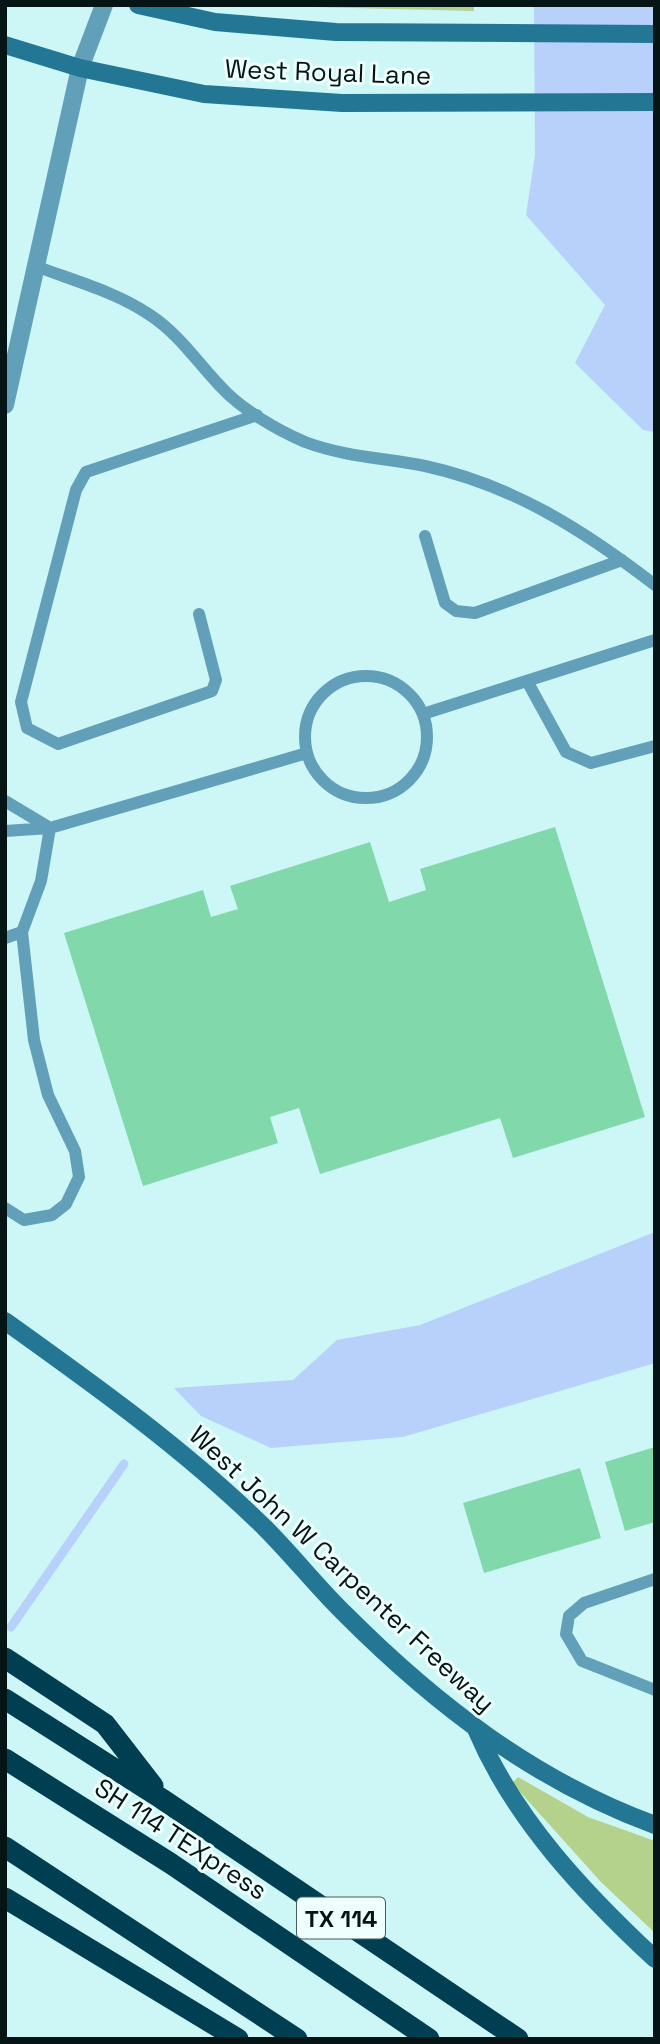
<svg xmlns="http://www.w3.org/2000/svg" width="660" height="2044" font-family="'Space Grotesk',sans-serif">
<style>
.green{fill:#b4d28c}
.water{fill:#b7d1fa}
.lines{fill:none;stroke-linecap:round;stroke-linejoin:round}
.stream{stroke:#b7d1fa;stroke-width:9}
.building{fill:#81d8ab}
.lane{stroke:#62a0ba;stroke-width:12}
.street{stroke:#62a0ba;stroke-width:18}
.secondary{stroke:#237795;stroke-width:18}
.highway{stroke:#003e52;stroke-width:21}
.labels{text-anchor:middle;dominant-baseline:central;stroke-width:6;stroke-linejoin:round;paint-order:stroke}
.shield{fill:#eefffe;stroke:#4b5a5a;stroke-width:2}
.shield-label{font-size:24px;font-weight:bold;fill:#051414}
.street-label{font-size:26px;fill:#051414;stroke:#eefffe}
</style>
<rect width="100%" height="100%" fill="#cdf7f6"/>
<!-- green -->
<path class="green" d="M298 5H474V11L313 7Z
M518 1777 588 1817 655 1841V1933L601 1882 512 1783Z"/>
<!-- water -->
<path class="water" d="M534 5H655V432L643 430 575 363 605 305 526 215 535 155Z
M655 1232V1363L403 1437 271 1448 201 1416 174 1388 293 1380 337 1340 420 1325Z"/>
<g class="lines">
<!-- stream -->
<path class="stream" d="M11 1627 124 1464"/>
</g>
<!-- building -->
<path class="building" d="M555 827 645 1117 513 1158 500 1118 320 1174 299 1108 270 1117 278 1143 143 1186 64 933 203 890 211 917 238 909 230 886 370 842 389 902 426 890 420 869Z
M655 1447V1522L625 1531 605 1462Z
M580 1468 601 1538 484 1573 463 1503Z"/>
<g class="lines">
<!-- lane -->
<path class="lane" d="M38 267C75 281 116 292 150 315 179 334 197 362 221 387 241 409 277 430 305 442 345 457 385 458 425 466 513 485 585 531 655 585
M425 536 445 603 456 611 475 613 622 560
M199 614 216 680 212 691 58 744 27 728 21 702 76 490 86 472 257 415
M305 737a61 61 0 1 1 122 0a61 61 0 1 1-122 0Z
M527 681 566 752 591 763 655 746
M423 714 655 640
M5 801 50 828
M5 831 50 828 307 753
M5 938 22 932
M5 1208 24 1220 52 1215 66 1204 79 1177 75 1151 48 1095 34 1040 22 932 41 881 50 828
M655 1579 584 1603 569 1616 566 1634 582 1661 655 1690"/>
<!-- street -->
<path class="street" d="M5 405 80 68 104 5"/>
<!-- secondary -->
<path class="secondary" d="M138 5 215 22 336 32 655 34
M5 45 80 68 204 94 342 103 655 102
M5 1321C96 1386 187 1451 266 1529 294 1557 318 1588 346 1615 436 1705 535 1781 655 1825
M476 1729C514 1819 584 1893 655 1959"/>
<!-- highway -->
<path class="highway" d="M5 1658 105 1724 153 1786
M5 1699 162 1799 518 2039
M5 1759 170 1863 429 2039
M5 1847 297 2039
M5 1898 238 2039"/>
</g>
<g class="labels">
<!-- shield labels -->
<rect class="shield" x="297" y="1897.5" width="88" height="41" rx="5"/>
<g class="shield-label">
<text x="341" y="1918">TX 114</text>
</g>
<!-- street labels -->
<g class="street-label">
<text transform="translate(328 72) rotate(2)">West Royal Lane</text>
<text transform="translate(342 1569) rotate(43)">West John W Carpenter Freeway</text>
<text transform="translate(181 1839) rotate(33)">SH 114 TEXpress</text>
</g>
</g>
<!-- border -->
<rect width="660" height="2044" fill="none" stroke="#051414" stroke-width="14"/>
</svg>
